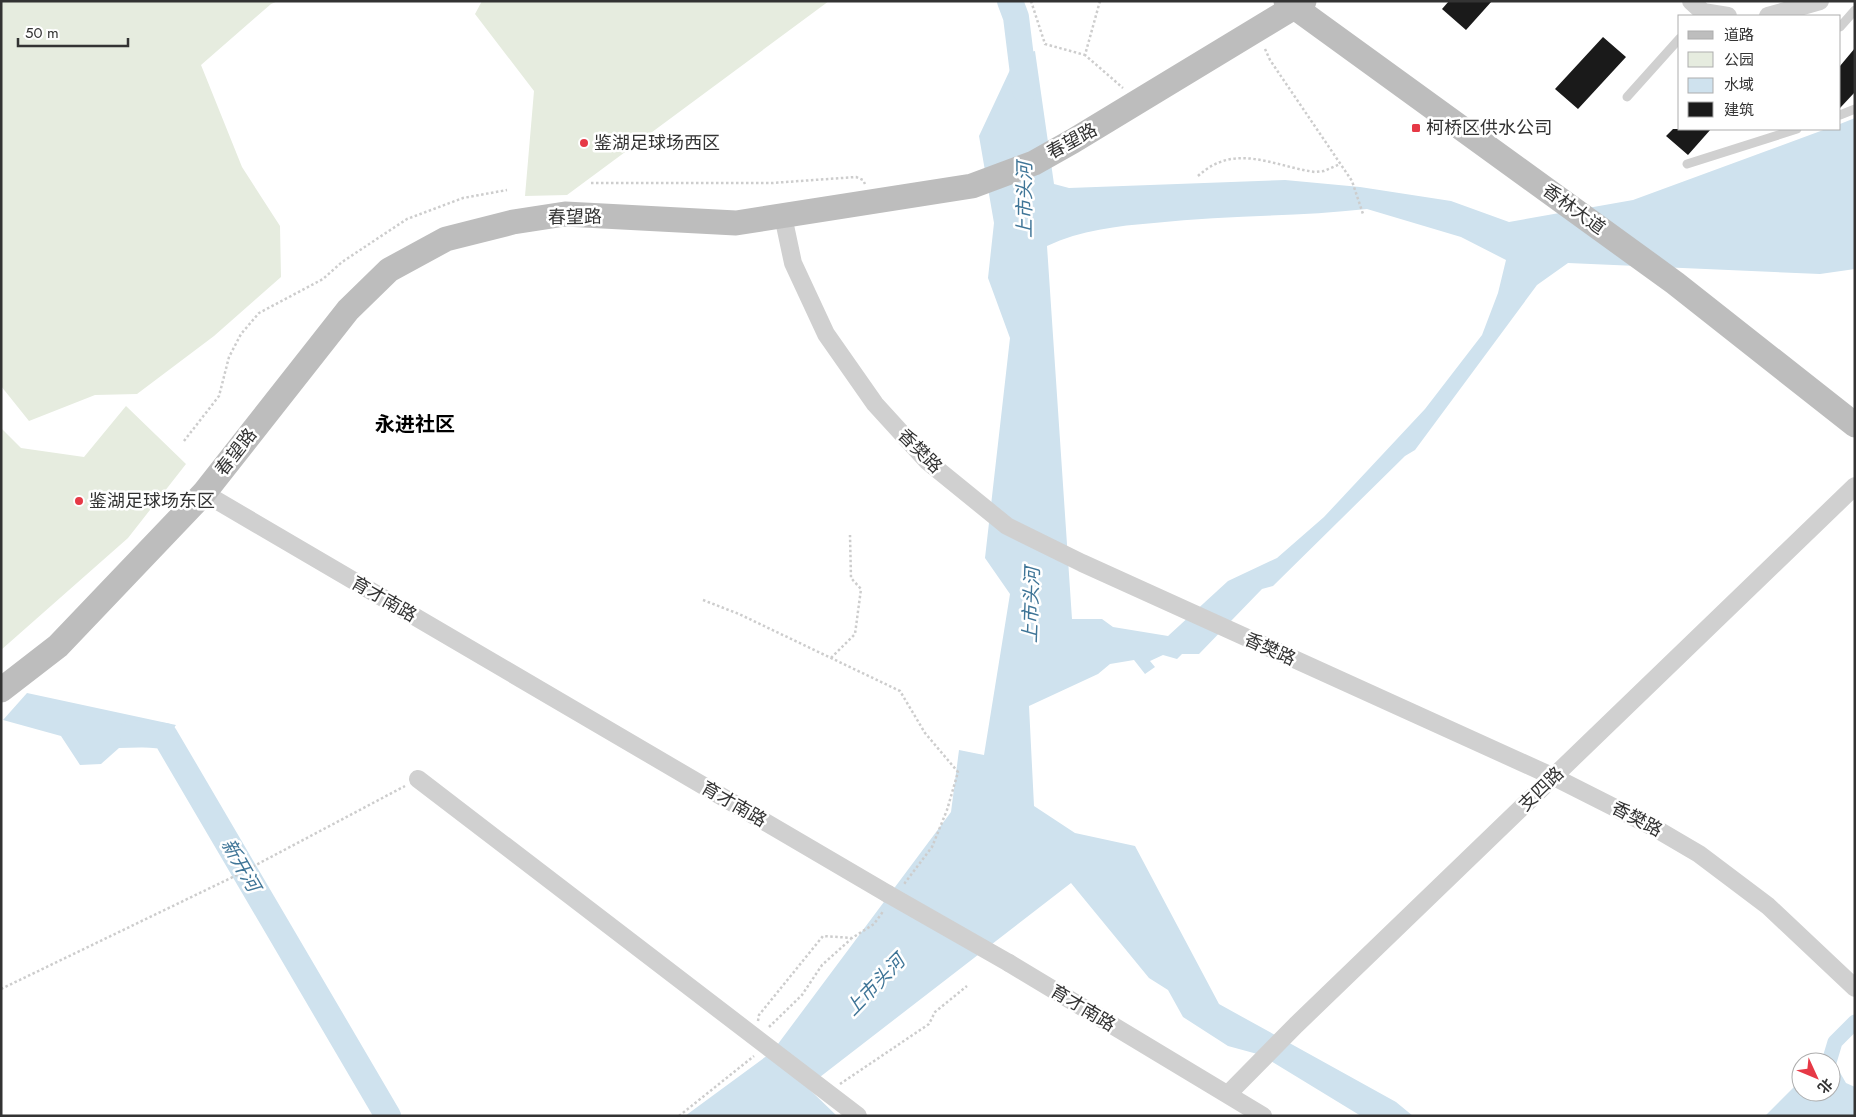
<svg xmlns="http://www.w3.org/2000/svg" width="1856" height="1117" font-family="Jost,'Noto Sans SC',sans-serif">
<style>
.green{fill:#e6ecdf}
.water{fill:#cfe2ee;fill-rule:evenodd}
.lines{fill:none;stroke-linecap:round;stroke-linejoin:round}
.canal{stroke:#cfe2ee;stroke-width:15}
.river{stroke:#cfe2ee;stroke-width:26}
.building{fill:#1a1a1a}
.path{stroke:#cdcdcd;stroke-width:2.5;stroke-dasharray:2.5 2.5;stroke-linecap:butt}
.lane{stroke:#d0d0d0;stroke-width:9}
.street{stroke:#d0d0d0;stroke-width:18}
.secondary{stroke:#bdbdbd;stroke-width:25}
.street-bridge{stroke:#d0d0d0;stroke-width:18}
.poi-dot{fill:#e63946;stroke:#fff;stroke-width:2}
.labels{text-anchor:middle;dominant-baseline:central;stroke-width:5;stroke-linejoin:round;paint-order:stroke}
.poi-label{font-size:18px;fill:#333;stroke:#fff;text-anchor:start}
.street-label{font-size:18px;fill:#333;stroke:#fff}
.water-label{font-size:19px;font-style:italic;fill:#3f7597;stroke:#fff}
.quarter-label{font-size:20px;font-weight:bold;fill:#000;stroke:#fff}
</style>
<rect width="100%" height="100%" fill="#fff"/>
<!-- green -->
<path class="green" d="M1 1H278L271 4 201 65 242 167 280 226 281 277 214 336 137 394 95 395 29 421 1 386Z
M482 1H829L567 195 525 196 534 91 475 14Z
M126 406 186 464 128 538 1 650V428L21 448 84 457Z"/>
<!-- water -->
<path class="water" d="M1035 51 1054 184 1069 188 1285 180 1360 187 1451 201 1509 222 1633 200 1826 129H1840V124L1855 118V269L1820 274 1568 263 1537 285 1415 450 1405 456 1273 586 1262 589 1199 654H1182L1177 659 1163 655 1150 661 1155 667 1145 674 1134 660 1110 664 1098 674 1029 706 1034 806 1075 833 1135 846 1219 1004 1396 1102 1413 1116H1361L1261 1055 1228 1046 1183 1017 1168 990 1149 978 1071 883 807 1087 837 1116H685L772 1052 951 812 959 750 984 755 1010 594 985 558 1010 338 988 278 994 223 979 136 1017 55ZM1367 209 1461 237 1506 260 1498 293 1482 335 1425 409 1324 517 1277 558 1228 581 1168 636 1113 627 1102 619H1072L1047 246C1081 230 1117 226 1154 223 1225 215 1296 217 1367 209Z
M27 693 176 725 160 747 119 748 101 764 80 765 61 736 3 720Z
M1828 1052 1846 1083 1855 1087V1116H1765L1801 1080V1092H1831V1062H1819Z"/>
<g class="lines">
<!-- canal -->
<path class="canal" d="M1829 1062 1835 1042 1855 1022"/>
<!-- river -->
<path class="river" d="M1010 1 1016 17 1025 90
M132 733 165 736 388 1116"/>
</g>
<!-- building -->
<path class="building" d="M1449 1H1492L1466 30 1442 9Z
M1603 37 1626 57 1578 109 1555 89Z
M1855 48V92L1840 108V66Z
M1673 129H1711L1688 155 1666 136Z"/>
<g class="lines">
<!-- path -->
<path class="path" d="M1031 1 1045 44 1085 55
M1100 1 1085 55 1123 88
M1265 49 1270 60 1352 181 1363 214
M1198 176C1235 142 1272 166 1315 172L1324 171 1340 164
M591 183H772L856 177 863 180 865 184
M184 441 219 396 229 357 241 334 259 313 323 279 342 262 407 219 463 198 507 190
M703 600 739 614 900 691 925 733 958 772 947 810 932 847 904 884
M831 658 855 634 861 589 851 578 850 535
M1 989 237 875 405 786
M758 1021 759 1015 823 936 852 938 874 924 884 910
M769 1027 802 995 822 965 851 939
M840 1084 929 1024 935 1012 967 986
M679 1116 754 1056"/>
<!-- lane -->
<path class="lane" d="M1840 27 1855 10
M1627 97 1680 38
M1840 115 1855 109
M1687 164 1797 129"/>
<!-- street -->
<path class="street" d="M1691 1 1703 12 1728 16
M1768 16 1820 1
M783 216 793 263 826 334 875 404 927 461 1007 526 1082 563 1554 777 1653 827 1699 854 1768 906 1855 988
M204 493 888 894
M418 779 858 1116
M1009 963 1263 1116
M1228 1094 1296 1025 1855 486"/>
<!-- secondary -->
<path class="secondary" d="M1286 1 1675 283 1855 425
M1 690 58 646 204 493 348 310 389 270 446 239 513 222 565 214 736 223 972 186 1034 163 1073 141 1304 1"/>
<!-- street-bridge -->
<path class="street-bridge" d="M888 894 1009 963"/>
</g>
<!-- markers -->
<g class="poi-dot">
<rect x="1411" y="123" width="10" height="10" rx="2.5"/>
<circle cx="584" cy="143" r="5"/>
<circle cx="79" cy="501" r="5"/>
</g>
<g class="labels">
<!-- poi labels -->
<g class="poi-label">
<text x="1426" y="128">柯桥区供水公司</text>
<text x="594" y="143">鉴湖足球场西区</text>
<text x="89" y="501">鉴湖足球场东区</text>
</g>
<!-- street labels -->
<g class="street-label">
<text transform="translate(1072 141) rotate(-29)">春望路</text>
<text transform="translate(1574 209) rotate(36)">香林大道</text>
<text transform="translate(575 217) rotate(-1)">春望路</text>
<text transform="translate(920 451) rotate(45)">香樊路</text>
<text transform="translate(236 452) rotate(-52)">春望路</text>
<text transform="translate(384 599) rotate(30)">育才南路</text>
<text transform="translate(1270 649) rotate(24)">香樊路</text>
<text transform="translate(1541 789) rotate(-44)">支四路</text>
<text transform="translate(734 804) rotate(30)">育才南路</text>
<text transform="translate(1637 819) rotate(28)">香樊路</text>
<text transform="translate(1083 1008) rotate(31)">育才南路</text>
</g>
<!-- water labels -->
<g class="water-label">
<text transform="translate(1024 200) rotate(-90)">上市头河</text>
<text transform="translate(1031 605) rotate(-88)">上市头河</text>
<text transform="translate(241 865) rotate(60)">新开河</text>
<text transform="translate(875 985) rotate(-46)">上市头河</text>
</g>
<!-- quarter labels -->
<g class="quarter-label">
<text x="415" y="424">永进社区</text>
</g>
</g>
<!-- border -->
<rect width="1856" height="1117" fill="none" stroke="#333333" stroke-width="5"/>
<!-- legend -->
<rect x="1678" y="15" width="162" height="115" fill="#ffffff" stroke="#adadad"/>
<rect x="1688" y="31" width="25" height="8" fill="#bdbdbd" stroke="#adadad"/>
<text x="1724" y="40" font-size="15" fill="#333333">道路</text>
<rect x="1688" y="52" width="25" height="15" fill="#e6ecdf" stroke="#adadad"/>
<text x="1724" y="65" font-size="15" fill="#333333">公园</text>
<rect x="1688" y="78" width="25" height="15" fill="#cfe2ee" stroke="#adadad"/>
<text x="1724" y="90" font-size="15" fill="#333333">水域</text>
<rect x="1688" y="102" width="25" height="15" fill="#1a1a1a" stroke="#adadad"/>
<text x="1724" y="115" font-size="15" fill="#333333">建筑</text>
<!-- north arrow -->
<g transform="translate(1816 1077) rotate(134)"><circle r="24" fill="#ffffff" stroke="#adadad"/>
<path d="M0-4L9 19L0 12L-9 19Z" fill="#e63946"/>
<text y="-8" font-size="14" font-weight="bold" text-anchor="middle" fill="#333333">北</text>
</g>
<!-- scale -->
<path d="M18 38v8h110v-8" fill="none" stroke="#333333" stroke-width="2.5"/>
<text x="25" y="38" font-size="15" fill="#333333" stroke="#ffffff" stroke-width="4" paint-order="stroke">50 m</text>
</svg>
